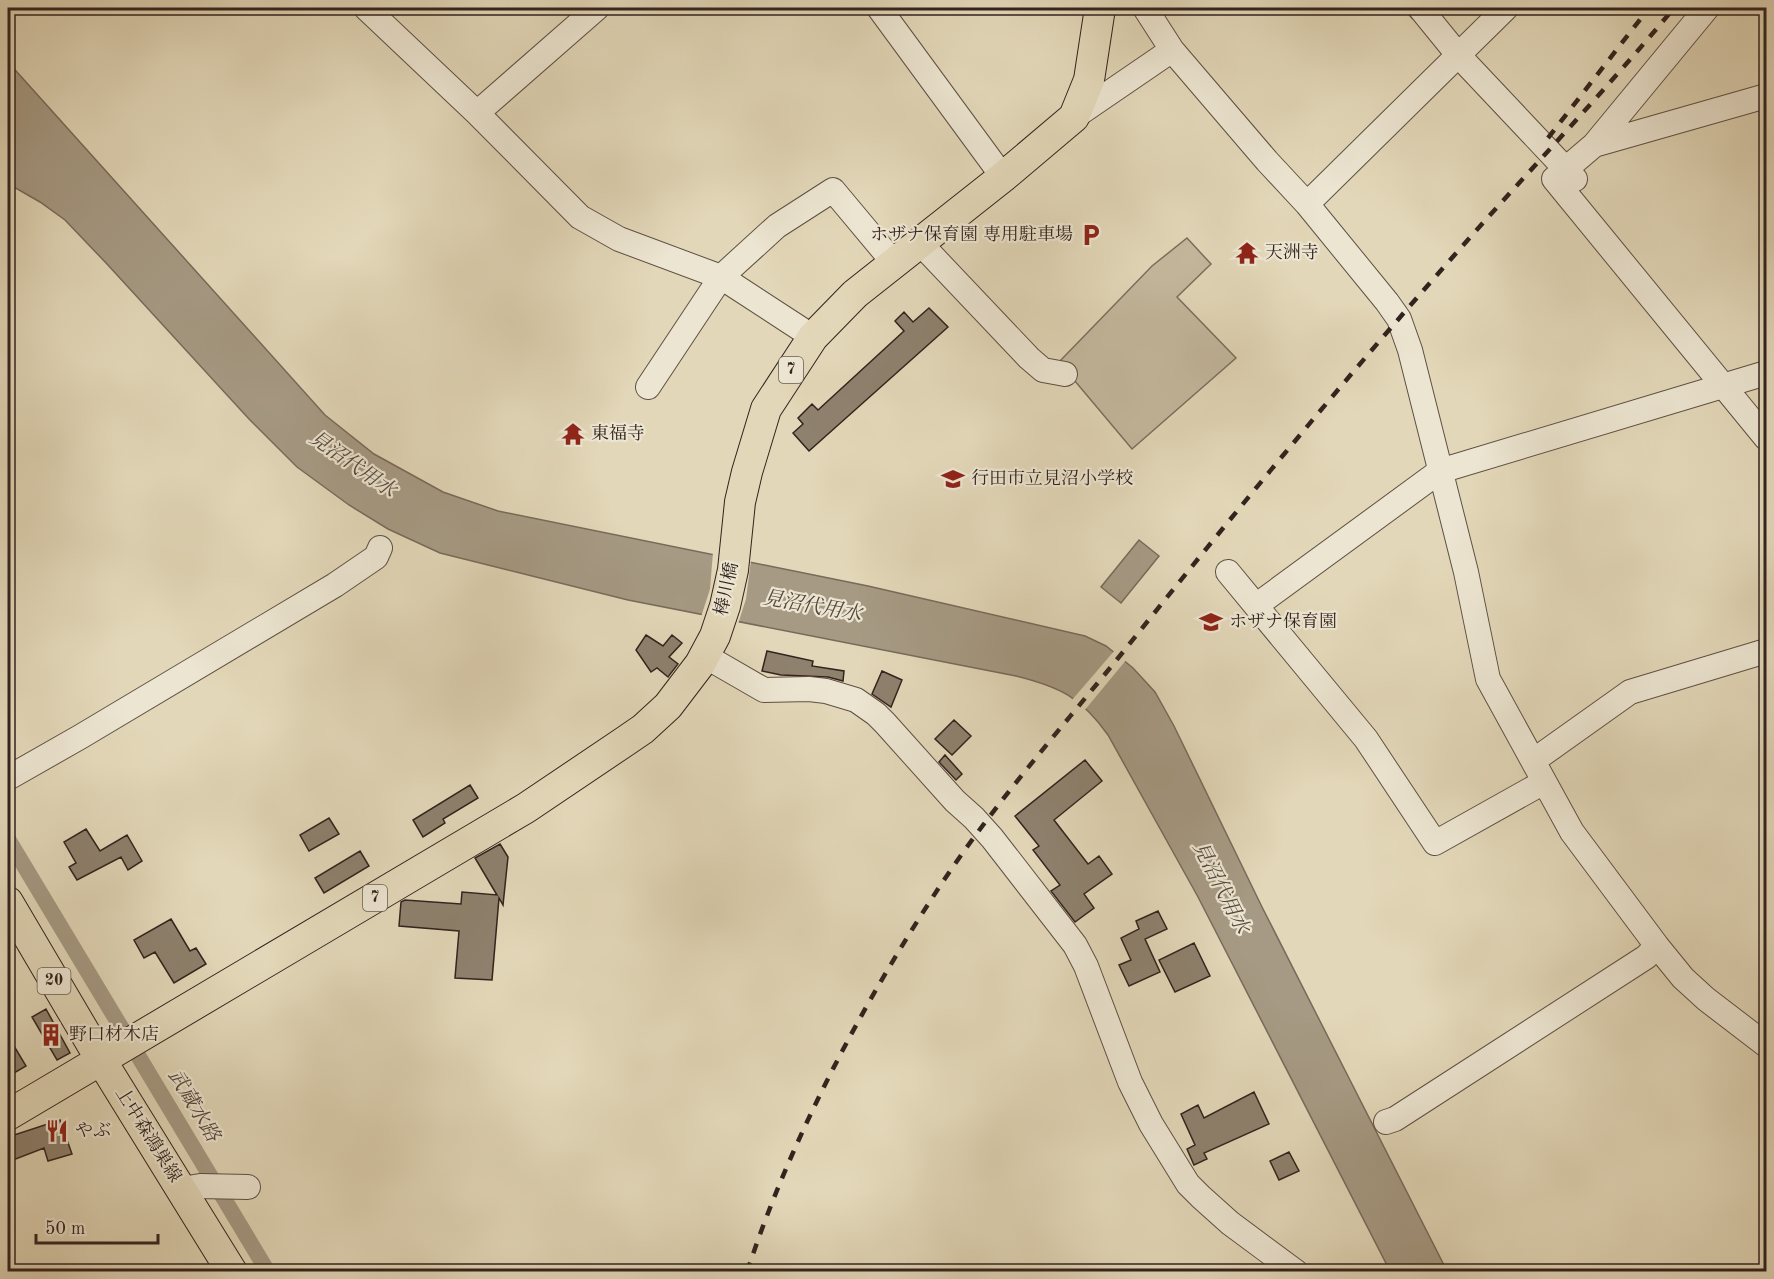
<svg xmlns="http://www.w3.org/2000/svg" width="1774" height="1279" font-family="'Old Standard TT','Noto Serif JP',serif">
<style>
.green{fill:#c4b89e;stroke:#7b6e5e;stroke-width:1.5}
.water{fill:#a69a84;stroke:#786a5b;stroke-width:1.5}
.pier{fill:#e2d7b8}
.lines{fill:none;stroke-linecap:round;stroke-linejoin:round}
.stream{stroke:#786a5b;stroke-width:4.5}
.canal{stroke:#a69a84;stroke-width:16}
.building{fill:#8e816e;stroke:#32231e;stroke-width:1.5}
.minor-casing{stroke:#5e5044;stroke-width:26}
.major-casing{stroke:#32231e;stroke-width:32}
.minor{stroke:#ece5d1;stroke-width:24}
.major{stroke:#e2d7b8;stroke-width:30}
.rail{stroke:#32231e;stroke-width:4.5;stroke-dasharray:10 10;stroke-linecap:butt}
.labels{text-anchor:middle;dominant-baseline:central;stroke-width:4.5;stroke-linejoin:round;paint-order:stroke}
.shield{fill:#ece5d1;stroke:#6a5d54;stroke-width:1.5}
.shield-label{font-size:16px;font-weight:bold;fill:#32231e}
.poi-label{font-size:18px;fill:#32231e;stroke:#ece5d1;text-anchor:start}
.street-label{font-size:18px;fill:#32231e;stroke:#ece5d1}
.water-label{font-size:20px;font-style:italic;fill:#55473d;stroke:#ece5d1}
</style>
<rect width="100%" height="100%" fill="#e2d7b8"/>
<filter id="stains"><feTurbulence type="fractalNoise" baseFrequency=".00333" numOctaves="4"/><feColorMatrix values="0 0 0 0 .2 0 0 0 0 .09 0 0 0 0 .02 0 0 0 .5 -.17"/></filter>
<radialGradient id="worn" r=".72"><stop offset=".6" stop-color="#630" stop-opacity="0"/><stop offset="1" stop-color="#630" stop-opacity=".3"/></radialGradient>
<!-- green -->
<path class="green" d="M1187 238 1211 264 1177 297 1236 358 1132 449 1059 362 1152 266Z"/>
<!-- water -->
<path class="water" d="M8 62 325 415 374 454 443 492 498 511 868 586 1085 636 1106 646 1133 668 1155 692 1174 726 1262 907 1447 1271H1390L1198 897 1108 735C1081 697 1060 687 1016 676L628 600 440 553 388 529 349 505 297 467 249 419 107 264 65 220 40 202 12 186 8 180Z
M1139 540 1159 556 1121 603 1101 587Z"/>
<!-- pier -->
<path class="pier" d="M713 552 751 560 746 599 738 624 701 617 710 589Z
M1115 650 1127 659 1084 711 1072 700Z"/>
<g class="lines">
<!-- stream -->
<path class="stream" d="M1405 8 1413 17"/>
<!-- canal -->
<path class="canal" d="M8 839 268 1272"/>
</g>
<!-- building -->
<path class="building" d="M929 308 948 327 809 451 793 433 803 424 798 418 812 404 818 410 904 331 895 321 904 312 913 322Z
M646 635 663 646 672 635 682 643 669 657 678 664 668 677 657 668 651 672 636 650Z
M767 651 813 661 812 666 844 671 843 681 828 677 781 675 762 671Z
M882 671 902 680 891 707 872 694Z
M954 720 971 736 952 755 935 739Z
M945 755 962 774 956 780 939 762Z
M1085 760 1102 781 1054 820 1088 864 1099 856 1112 874 1084 894 1094 908 1075 922 1051 891 1060 885 1033 850 1039 846 1015 816Z
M470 785 478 798 443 819 445 823 423 837 413 820Z
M329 818 339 834 309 851 300 835Z
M86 829 100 851 127 835 142 861 128 870 121 857 77 880 69 867 76 863 64 842Z
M500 844 508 857 503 905 499 898 492 980 455 978 459 931 399 926 401 902 405 900 461 904 462 892 497 895 475 858Z
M360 851 369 866 324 893 315 878Z
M1158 911 1167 929 1145 939 1160 972 1129 986 1119 965 1131 960 1121 938 1139 929 1136 921Z
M171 919 190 951 196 948 206 964 174 983 155 952 144 958 134 940Z
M1194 943 1210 976 1175 992 1159 960Z
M46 1009 70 1053 57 1060 32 1017Z
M8 1036 26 1066 14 1073 8 1063Z
M1254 1092 1269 1124 1204 1153 1207 1159 1194 1165 1187 1149 1195 1145 1181 1114 1198 1105 1204 1118Z
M60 1120 72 1154 48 1161 44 1148 8 1162V1137Z
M1289 1152 1299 1171 1279 1180 1270 1161Z"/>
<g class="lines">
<!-- minor casing -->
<g class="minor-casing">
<path id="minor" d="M366 8 477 113 580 217 619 239 721 277 813 337
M879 8 1003 177
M1145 8 1172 50 1267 161 1307 204 1387 302 1399 319 1410 350 1466 572 1488 679 1572 832 1657 946 1683 978 1706 999 1766 1045
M1420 8 1459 56 1575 179
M1766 96 1594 145 1554 179 1766 438
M477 113 597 8
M1074 117 1172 50
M1594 145 1707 8
M1307 204 1506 8
M920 243 1029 358 1043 370 1065 374
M648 387 721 277 777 226 833 190 894 263
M1228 572 1366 739 1435 843 1544 782
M1257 605 1440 471 1766 373
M705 656 764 690 809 689 826 691 856 700 876 714 885 723 955 801 974 818 992 838 1075 945 1086 966 1130 1082 1151 1124 1188 1184 1201 1197 1230 1223 1296 1272
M1533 761 1630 692 1766 651
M8 778 80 737 335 585 376 557 380 548
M1386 1122 1395 1119 1646 957 1657 946
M182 1189 200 1186 248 1187"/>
</g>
<!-- major casing -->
<g class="major-casing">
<path id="major" d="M8 902 101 1060 232 1272
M8 1115 526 808 624 742 643 729 668 706 700 664 715 636 725 606 733 570 740 502 747 472 766 409 813 337 855 294 1003 177 1074 117 1089 80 1100 8"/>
</g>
<!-- minor -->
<use href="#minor" class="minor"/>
<!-- major -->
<use href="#major" class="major"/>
<!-- rail -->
<path class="rail" d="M1548 138 1649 8
M747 1272C790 1140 862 1005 938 889 993 805 1060 730 1123 652 1227 522 1333 393 1443 268 1519 181 1600 97 1674 8"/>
</g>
<!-- icons -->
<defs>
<g id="parking-bare" transform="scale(1.8)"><path d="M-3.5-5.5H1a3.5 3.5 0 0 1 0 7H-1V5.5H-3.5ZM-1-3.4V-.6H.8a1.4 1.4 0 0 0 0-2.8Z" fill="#8f2418" stroke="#ece5d1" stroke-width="2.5" paint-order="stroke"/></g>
<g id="temple-bare" transform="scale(1.8)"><path d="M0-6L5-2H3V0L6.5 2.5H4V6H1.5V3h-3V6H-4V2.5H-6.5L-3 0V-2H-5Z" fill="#8f2418" stroke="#ece5d1" stroke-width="2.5" paint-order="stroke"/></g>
<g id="school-bare" transform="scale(1.8)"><path d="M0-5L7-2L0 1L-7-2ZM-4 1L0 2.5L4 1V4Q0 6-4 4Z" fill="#8f2418" stroke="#ece5d1" stroke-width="2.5" paint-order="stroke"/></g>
<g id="building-bare" transform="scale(1.8)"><path d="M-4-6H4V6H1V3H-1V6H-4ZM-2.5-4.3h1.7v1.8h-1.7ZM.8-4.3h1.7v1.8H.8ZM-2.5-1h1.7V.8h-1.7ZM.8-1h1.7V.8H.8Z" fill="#8f2418" stroke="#ece5d1" stroke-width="2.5" paint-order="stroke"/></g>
<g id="restaurant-bare" transform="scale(1.8)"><path d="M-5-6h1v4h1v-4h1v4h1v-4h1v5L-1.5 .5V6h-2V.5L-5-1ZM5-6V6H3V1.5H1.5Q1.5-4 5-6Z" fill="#8f2418" stroke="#ece5d1" stroke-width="2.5" paint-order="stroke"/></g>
</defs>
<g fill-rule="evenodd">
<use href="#parking-bare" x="1091" y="235"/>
<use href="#temple-bare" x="1247" y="253"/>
<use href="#temple-bare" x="573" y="434"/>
<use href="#school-bare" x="953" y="479"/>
<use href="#school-bare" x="1211" y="622"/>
<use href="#building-bare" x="51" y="1035"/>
<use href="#restaurant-bare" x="57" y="1131"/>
</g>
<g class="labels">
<!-- shield labels -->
<g class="shield">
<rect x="779" y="357" width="24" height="26" rx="4.5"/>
<rect x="363" y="885" width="24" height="26" rx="4.5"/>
<rect x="37.5" y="968" width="33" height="26" rx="4.5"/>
</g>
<g class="shield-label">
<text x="791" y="370">7</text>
<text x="375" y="898">7</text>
<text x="54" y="981">20</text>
</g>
<!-- poi labels -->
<g class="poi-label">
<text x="1073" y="235" text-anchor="end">ホザナ保育園 専用駐車場</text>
<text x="1265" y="253">天洲寺</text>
<text x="591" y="434">東福寺</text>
<text x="971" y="479">行田市立見沼小学校</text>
<text x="1229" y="622">ホザナ保育園</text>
<text x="69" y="1035">野口材木店</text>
<text x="75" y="1131">やぶ</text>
</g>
<!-- street labels -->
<g class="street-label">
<text transform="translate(727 589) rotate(-78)">棒川橋</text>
<text transform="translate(148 1135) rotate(58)">上中森鴻巣線</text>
</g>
<!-- water labels -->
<g class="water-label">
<text transform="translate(352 465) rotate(35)">見沼代用水</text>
<text transform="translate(812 607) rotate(10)">見沼代用水</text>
<text transform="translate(1220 888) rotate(63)">見沼代用水</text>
<text transform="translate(193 1106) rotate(59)">武蔵水路</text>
</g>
</g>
<!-- margin -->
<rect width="1774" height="1279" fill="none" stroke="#e2d7b8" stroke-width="30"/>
<rect x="9" y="9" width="1756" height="1261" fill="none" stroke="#32231e" stroke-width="3"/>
<rect x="15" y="15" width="1744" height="1249" fill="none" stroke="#32231e" stroke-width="1.5"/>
<!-- scale -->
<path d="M36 1234v9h122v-9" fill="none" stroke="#32231e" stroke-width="3"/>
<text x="45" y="1234" font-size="18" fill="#32231e" stroke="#ece5d1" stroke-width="4.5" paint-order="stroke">50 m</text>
<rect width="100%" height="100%" filter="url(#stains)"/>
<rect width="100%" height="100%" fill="url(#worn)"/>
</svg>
